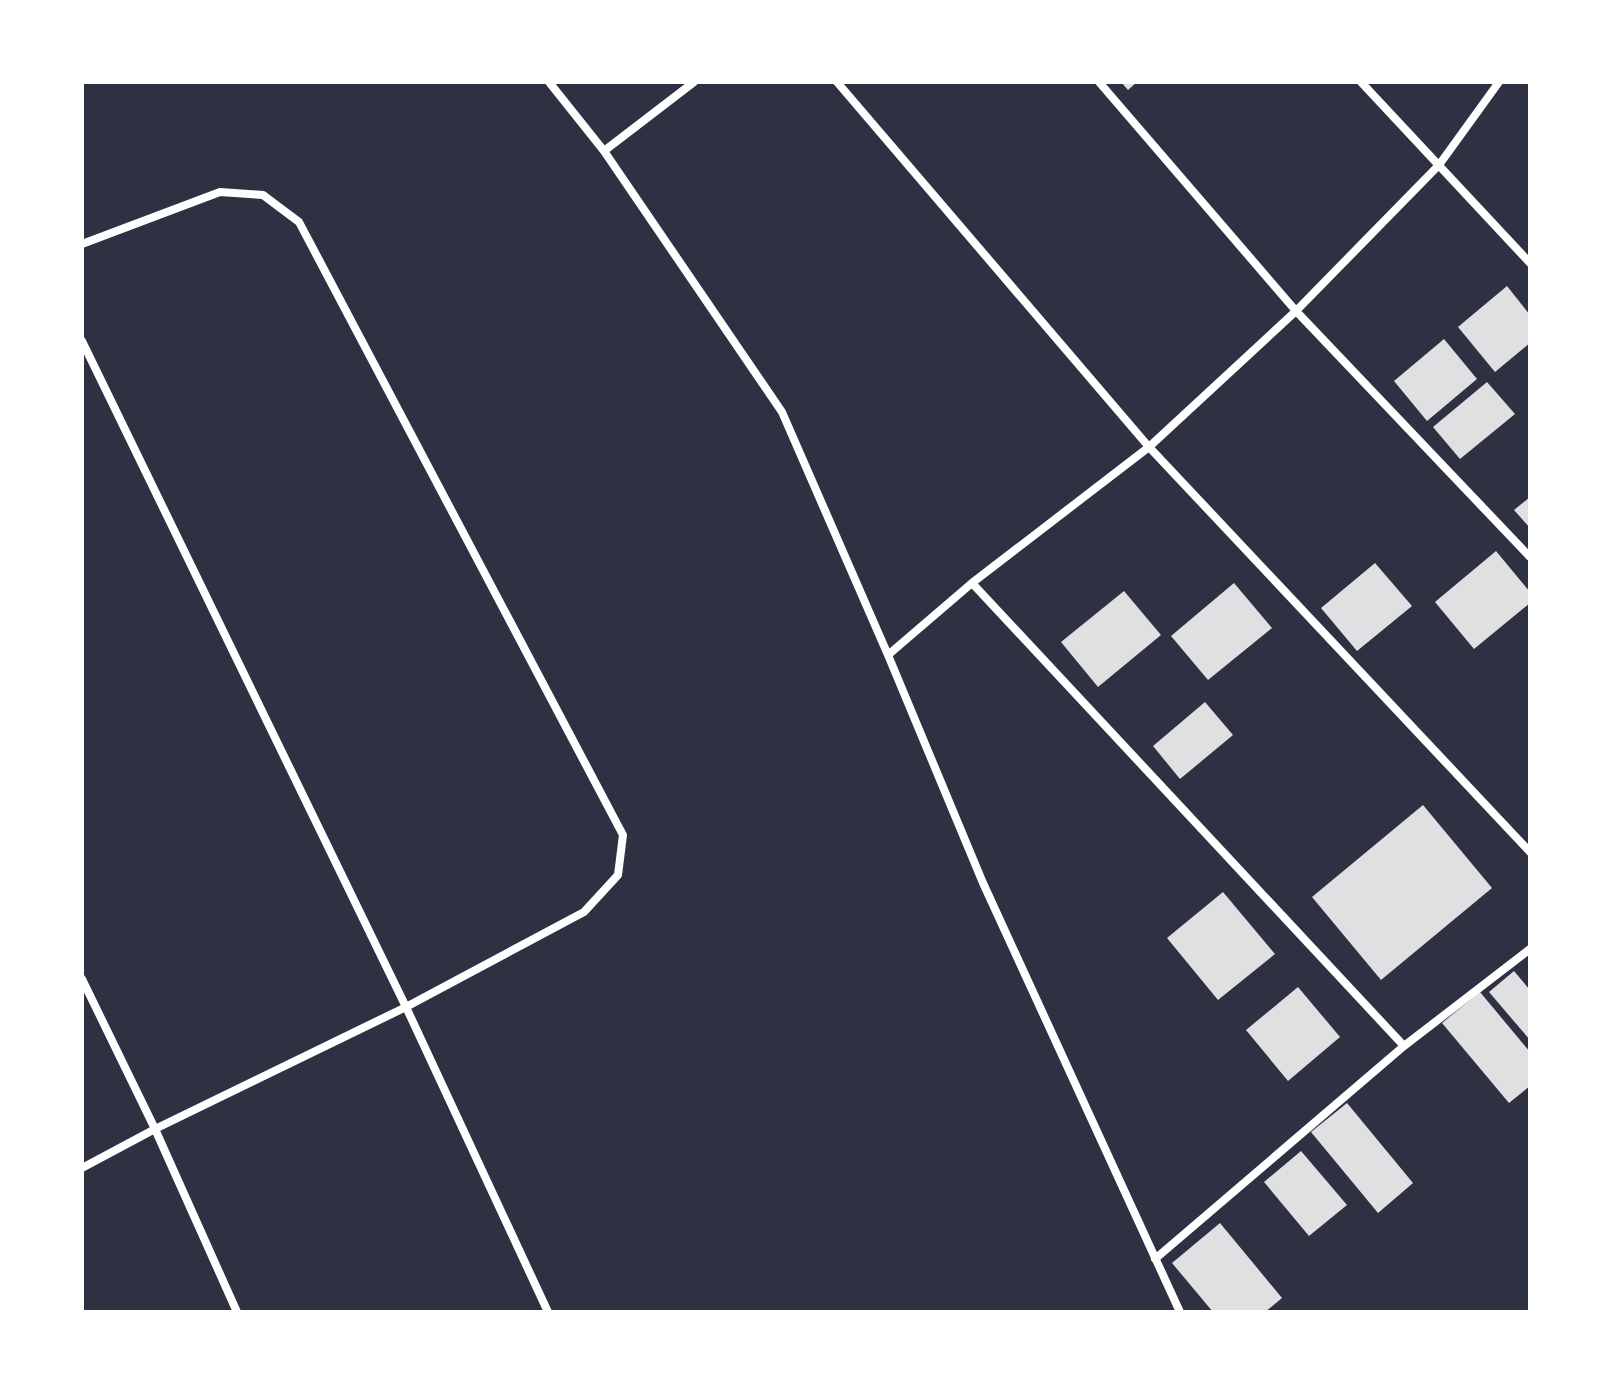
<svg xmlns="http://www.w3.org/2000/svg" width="1612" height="1394" font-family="'Source Sans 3',sans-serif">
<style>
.building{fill:#e0e0e3}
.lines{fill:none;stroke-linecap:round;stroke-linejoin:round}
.minor{stroke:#fff;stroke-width:8}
</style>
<rect width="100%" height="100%" fill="#2d3142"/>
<!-- building -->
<path class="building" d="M1121 82H1137L1128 90Z
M1507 286 1530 315V343L1495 372 1458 327Z
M1444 339 1477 379 1427 421 1394 381Z
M1487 382 1515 414 1460 459 1433 427Z
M1530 497V528L1514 510Z
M1496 551 1530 592V603L1474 649 1435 602Z
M1375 563 1412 606 1357 651 1321 608Z
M1234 583 1272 628 1208 680 1171 636Z
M1124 591 1161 635 1098 687 1061 642Z
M1205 702 1233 735 1180 779 1153 746Z
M1423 805 1492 888 1381 980 1312 897Z
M1223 892 1275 954 1218 1000 1167 938Z
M1514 971 1530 990V1040L1489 992Z
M1298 987 1340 1037 1288 1081 1246 1030Z
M1480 992 1530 1052V1086L1509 1103 1442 1023Z
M1347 1103 1413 1183 1378 1213 1311 1132Z
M1301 1151 1347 1205 1309 1236 1264 1182Z
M1220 1223 1282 1298 1265 1312H1213L1172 1263Z"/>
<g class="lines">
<!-- minor -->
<path class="minor" d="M549 82 604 151 782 412 888 655 983 883 1180 1312
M837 82 1149 447 1530 852
M1099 82 1296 311 1530 557
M1361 82 1530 263
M604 151 694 82
M82 244 220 192 263 195 299 222 623 835 618 875 584 912 406 1007 155 1129 82 1168
M82 341 406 1007 548 1312
M972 583 1404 1046
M888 655 972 583 1149 447 1296 311 1439 165 1499 82
M82 979 155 1129 237 1312
M1155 1259 1404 1046 1530 949"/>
</g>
<!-- border -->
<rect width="1612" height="1394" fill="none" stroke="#ffffff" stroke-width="168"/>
</svg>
